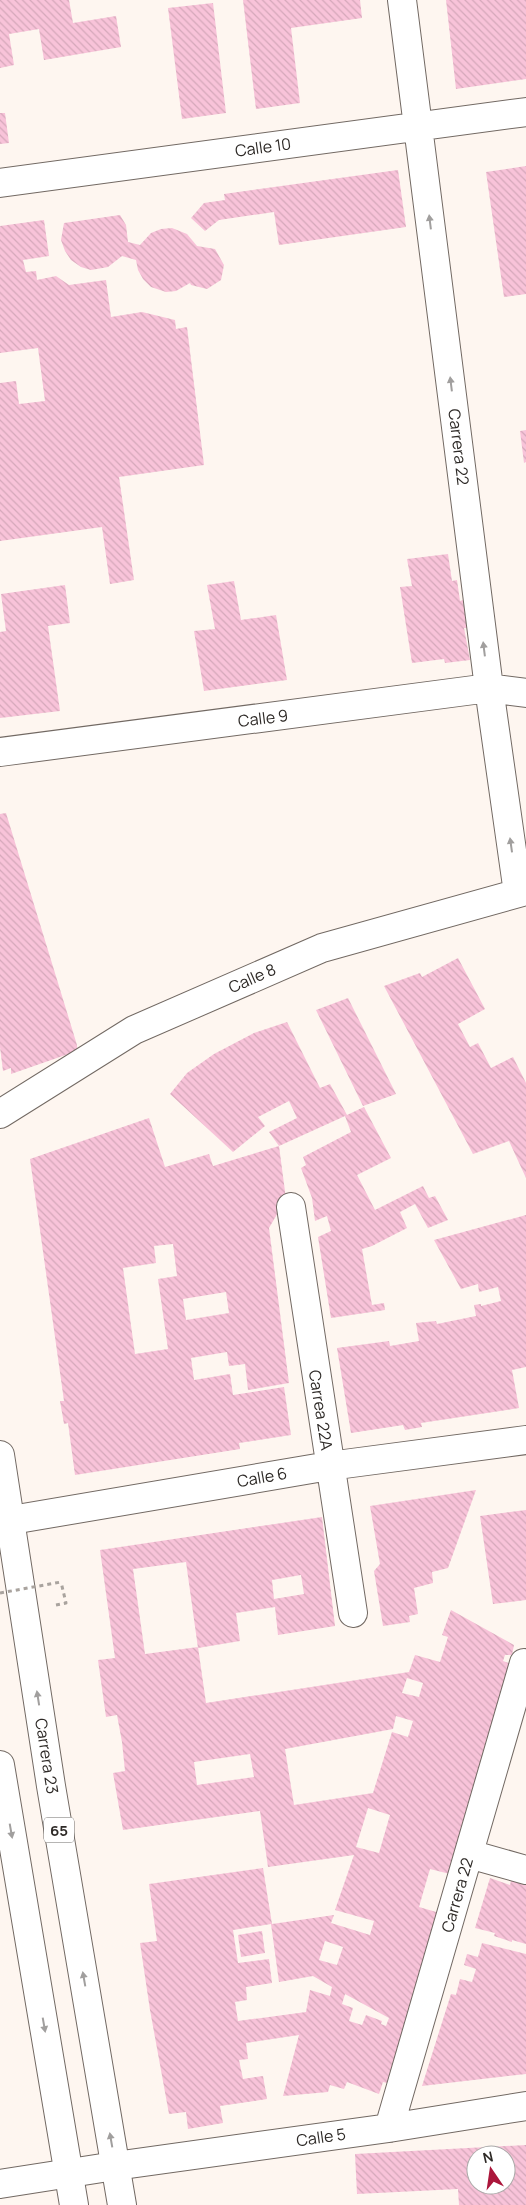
<svg xmlns="http://www.w3.org/2000/svg" width="526" height="2205" font-family="Manrope,sans-serif">
<style>
.building{fill:url(#building-back-hatch);fill-rule:evenodd}
.lines{fill:none;stroke-linecap:round;stroke-linejoin:round}
.street-casing{stroke:#726963;stroke-width:30}
.primary-casing{stroke:#726963;stroke-width:30}
.path{stroke:#a9a39e;stroke-width:3;stroke-dasharray:4 4;stroke-linecap:butt}
.street{stroke:#fff;stroke-width:28}
.primary{stroke:#fff;stroke-width:28}
.path-bridge{stroke:#a9a39e;stroke-width:3;stroke-dasharray:4 4;stroke-linecap:butt}
.oneway{fill:#a19f9e}
.labels{text-anchor:middle;dominant-baseline:central;stroke-width:4.5;stroke-linejoin:round;paint-order:stroke}
.shield{fill:#fff;stroke:#6d6a68;stroke-width:1}
.shield-label{font-size:15px;font-weight:bold;fill:#2e2a27}
.street-label{font-size:16px;fill:#2e2a27;stroke:#fff}
</style>
<defs>
<pattern id="building-back-hatch" width="6" height="6" patternUnits="userSpaceOnUse" patternTransform="scale(1.25)"><rect width="6" height="6" fill="#f8c3d9"/><path d="M-1 5l2 2M0 0l6 6M5-1l2 2" fill="none" stroke="#d5a8ba"/></pattern>
</defs>
<rect width="100%" height="100%" fill="#fef6f0"/>
<!-- building -->
<path class="building" d="M0 0H69L73 23 116 16 121 47 44 60 39 29 9 34 14 65 0 68Z
M243 0H360L362 18 291 28 300 103 256 109Z
M446 0H526V79L456 89Z
M213 3 226 113 182 119 168 8Z
M0 113H5L9 143 0 144Z
M526 166V294L504 297 486 172Z
M398 170 406 227 279 245 274 212 219 220 205 231 191 218 204 203 225 200 224 194Z
M120 215 126 225 128 242 140 245 151 233 161 229 172 228 187 234 197 246 215 249 224 265 221 280 207 289 191 285 190 283 176 291 166 292 151 287 143 279 138 270 136 260 122 256 108 267 91 270 81 267 71 260 65 251 61 240 64 223Z
M44 220 49 256 23 260 26 272 36 271 37 280 56 276 69 285 106 280 111 317 142 312 175 320 176 329 187 327 204 465 119 477 134 580 110 584 102 527 0 541V383L16 381 19 404 45 401 38 348 0 353V226Z
M526 430V462L524 463 520 431Z
M448 554 452 581 457 580 460 601 463 600 467 628H464L470 660 445 663 444 659 412 663 400 587 412 586 407 559Z
M234 581 241 620 276 615 287 680 204 691 194 631 215 629 207 585Z
M65 585 70 623 48 626 60 711 0 718V632L6 631 1 594Z
M6 813 77 1045V1051L11 1074V1068L3 1071 0 1047V814Z
M458 958 485 1009 458 1024 470 1047 478 1043 491 1068 513 1057 526 1083V1178L509 1141 473 1154 384 986 420 973 422 977Z
M348 998 396 1094 363 1106 316 1010Z
M287 1022 320 1088 330 1084 347 1115 364 1107 391 1158 357 1175 375 1210 423 1186 429 1198 435 1196 448 1220 428 1228 415 1204 400 1212 407 1228 372 1246 362 1249 372 1305 384 1303 385 1310 331 1318 318 1237 331 1231 327 1216 315 1221 312 1198 301 1168 306 1165 303 1157 351 1132 345 1116 279 1146 269 1132 297 1118 289 1101 258 1117 265 1126 233 1152 170 1094 187 1073 214 1054 254 1033Z
M149 1118 165 1167 209 1154 213 1166 279 1146 286 1199 269 1228 289 1383 248 1390 245 1364 229 1366 227 1352 191 1358 194 1380 230 1374 233 1395 284 1387 291 1435 239 1443 240 1449 75 1475 68 1423 64 1424 60 1401H64L30 1159ZM173 1244 177 1276 158 1279 168 1349 135 1354 123 1268 156 1263 154 1246ZM226 1292 229 1313 186 1320 183 1299Z
M526 1215V1367L512 1370 519 1408 421 1423 422 1427 405 1430 403 1425 351 1433 337 1348 389 1341 390 1346 419 1341 416 1323 436 1321 437 1324 476 1316 474 1305 481 1304V1306L501 1301 498 1287 479 1292 478 1284 461 1289 434 1240Z
M476 1490 448 1568 432 1572 433 1583 414 1588 418 1614 409 1616 410 1622 383 1626 374 1571 380 1564 370 1506Z
M526 1510V1600L493 1604 480 1516Z
M322 1517 335 1626 278 1635 275 1607 236 1613 240 1641 198 1648 186 1562 133 1569 145 1654 198 1647 206 1703 409 1672 415 1655 440 1662 448 1637 442 1635 451 1610 514 1645 512 1655H505L503 1661 514 1665 493 1738 487 1737 478 1772 481 1777 475 1781 464 1817 469 1819 454 1875 430 1869 419 1907 443 1914 395 2085 383 2082 379 2094 347 2082 344 2089 330 2085 328 2092 283 2096 299 2035 246 2043 248 2059 239 2060 243 2079 263 2076 267 2099 220 2106 223 2123 188 2129 186 2112 169 2114 150 2010 140 1943 157 1941 149 1884 263 1868 272 1924 334 1915 331 1923 370 1935 374 1921 335 1910 354 1855 268 1867 260 1811 123 1830 113 1773 125 1771 122 1742 117 1715 106 1717 98 1660 115 1658 100 1550ZM301 1575 304 1594 274 1599 272 1580ZM407 1678 423 1683 419 1697 402 1693ZM396 1716 413 1721 408 1737 392 1732 373 1793 294 1805 285 1749 393 1729ZM250 1754 254 1777 197 1785 194 1762ZM368 1808 390 1815 379 1853 356 1847ZM271 1924 279 1982 313 1976 332 1987 330 1996 310 1990 306 2012 238 2021 235 2002 247 2000 246 1987 272 1983 269 1959 238 1963 233 1930ZM325 1941 343 1947 337 1965 319 1960ZM345 1994 389 2018 386 2026 381 2024 382 2021 366 2015 362 2025 349 2021 353 2008 342 2004Z
M512 1877 526 1881V1944L512 1940V1942L494 1936 495 1933 475 1928 490 1878 510 1885Z
M262 1931 265 1953 241 1957 238 1935Z
M482 1943 526 1954V2074L422 2086 451 1994 456 1995 460 1979 472 1982 476 1969 464 1965 467 1954 478 1957Z
M526 2145V2205H459L458 2189 357 2194 355 2154ZM476 2155H506V2185H476Z"/>
<g class="lines">
<!-- street casing -->
<g class="street-casing">
<path id="street" d="M402 0 489 688 518 893
M0 183 526 112
M0 752 489 688 526 693
M0 1114 134 1030 322 948 526 891
M291 1207 353 1613
M0 1522 329 1466 526 1440
M469 1854 526 1870
M389 2128 524 1663
M0 2184 115 2166 389 2128 526 2106"/>
</g>
<!-- primary casing -->
<g class="primary-casing">
<path id="primary" d="M0 1455 51 1786 122 2205
M0 1765 74 2205"/>
</g>
<!-- path -->
<path class="path" d="M56 1605 66 1603 61 1582"/>
<!-- street -->
<use href="#street" class="street"/>
<!-- primary -->
<use href="#primary" class="primary"/>
<!-- path-bridge -->
<path class="path-bridge" d="M0 1593 61 1582"/>
</g>
<!-- one-way arrows -->
<defs><path id="oneway-solid" d="M-6-.8H1V-3.2L6.5 0L1 3.2V.8H-6Z" transform="scale(1.25)"/></defs>
<g class="oneway">
<use href="#oneway-solid" transform="translate(430 222) rotate(-97)"/>
<use href="#oneway-solid" transform="translate(451 384) rotate(-97)"/>
<use href="#oneway-solid" transform="translate(484 649) rotate(-97)"/>
<use href="#oneway-solid" transform="translate(511 845) rotate(-98)"/>
<use href="#oneway-solid" transform="translate(38 1698) rotate(-99)"/>
<use href="#oneway-solid" transform="translate(11 1831) rotate(80)"/>
<use href="#oneway-solid" transform="translate(84 1979) rotate(-100)"/>
<use href="#oneway-solid" transform="translate(44 2025) rotate(80)"/>
<use href="#oneway-solid" transform="translate(111 2140) rotate(-100)"/>
</g>
<g class="labels">
<!-- shield labels -->
<rect class="shield" x="44" y="1817.5" width="30" height="25" rx="4"/>
<g class="shield-label">
<text x="59" y="1830">65</text>
</g>
<!-- street labels -->
<g class="street-label">
<text transform="translate(263 147) rotate(-8)">Calle 10</text>
<text transform="translate(459 447) rotate(83)">Carrera 22</text>
<text transform="translate(263 718) rotate(-7)">Calle 9</text>
<text transform="translate(252 978) rotate(-24)">Calle 8</text>
<text transform="translate(321 1410) rotate(81)">Carrea 22A</text>
<text transform="translate(262 1477) rotate(-10)">Calle 6</text>
<text transform="translate(47 1756) rotate(81)">Carrera 23</text>
<text transform="translate(457 1895) rotate(-74)">Carrera 22</text>
<text transform="translate(321 2137) rotate(-8)">Calle 5</text>
</g>
</g>
<!-- north arrow -->
<g transform="translate(491 2170) rotate(347)"><circle r="24" fill="#ffffff" stroke="#abaaa9"/>
<path d="M0-4L9 19L0 12L-9 19Z" fill="#ab163b"/>
<text y="-8" font-size="14" font-weight="bold" text-anchor="middle" fill="#2e2a27">N</text>
</g>
</svg>
